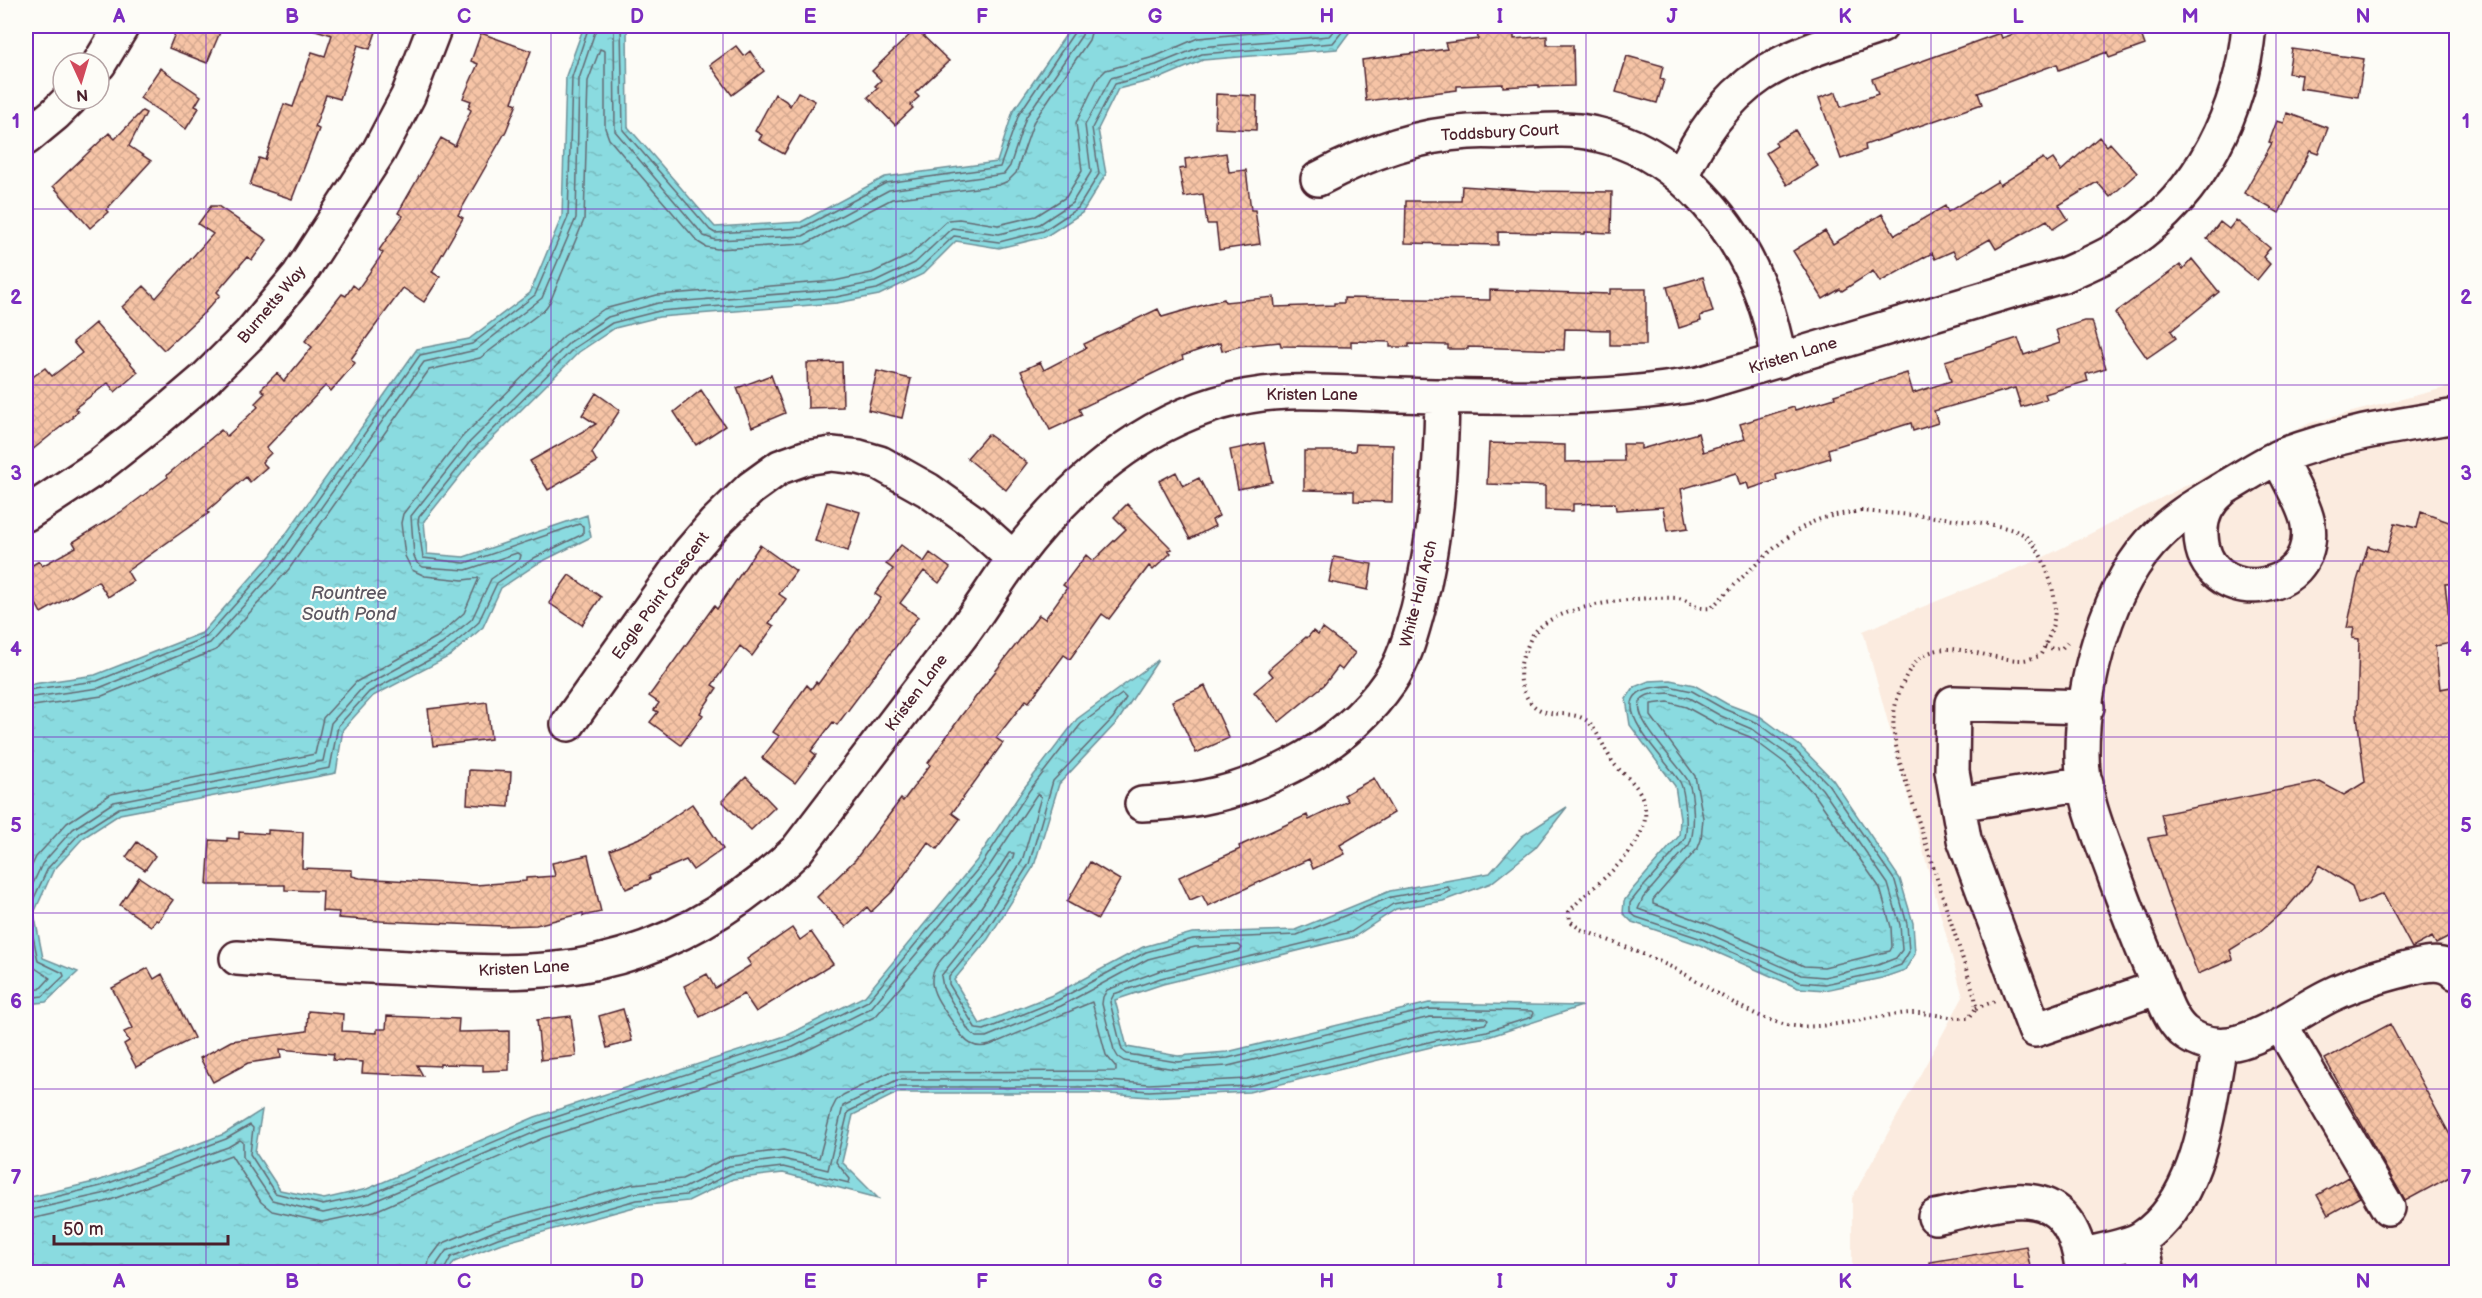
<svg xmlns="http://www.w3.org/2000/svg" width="2482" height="1298" font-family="'Balsamiq Sans',sans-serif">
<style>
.built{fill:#fbebdf}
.water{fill:url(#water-ripples);stroke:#709098;stroke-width:1.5}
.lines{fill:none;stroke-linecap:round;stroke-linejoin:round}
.shore{stroke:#646a73;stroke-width:1.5}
.building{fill:url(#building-cross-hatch);stroke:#4a1f2b;stroke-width:1.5}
.minor-casing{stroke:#4a1f2b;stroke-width:38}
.path{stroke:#4a1f2b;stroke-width:4;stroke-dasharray:1.5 4.5;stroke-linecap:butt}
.minor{stroke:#fdfcf7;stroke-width:33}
.grid{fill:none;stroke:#7b2cbf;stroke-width:1.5;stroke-opacity:0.55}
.labels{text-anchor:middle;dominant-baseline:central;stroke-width:4.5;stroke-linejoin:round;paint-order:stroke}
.street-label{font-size:16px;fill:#4a1f2b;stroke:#fdfcf7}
.water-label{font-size:18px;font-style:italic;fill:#5d5761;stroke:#fdfcf7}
.neatline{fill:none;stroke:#7b2cbf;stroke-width:2}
.grid-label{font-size:20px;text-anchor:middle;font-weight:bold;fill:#7b2cbf}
</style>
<defs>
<pattern id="water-ripples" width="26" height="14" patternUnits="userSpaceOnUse" patternTransform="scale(1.5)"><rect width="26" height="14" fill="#8adbe0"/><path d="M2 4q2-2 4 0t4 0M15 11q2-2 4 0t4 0" fill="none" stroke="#79bcc0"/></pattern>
<pattern id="building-cross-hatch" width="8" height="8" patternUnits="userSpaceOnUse" patternTransform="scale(1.5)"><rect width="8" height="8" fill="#f6c4a6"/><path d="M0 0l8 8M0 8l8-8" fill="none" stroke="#d4a88f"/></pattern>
</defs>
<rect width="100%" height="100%" fill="#fdfcf7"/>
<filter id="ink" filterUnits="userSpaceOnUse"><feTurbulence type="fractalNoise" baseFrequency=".0167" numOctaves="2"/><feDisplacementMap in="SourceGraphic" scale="12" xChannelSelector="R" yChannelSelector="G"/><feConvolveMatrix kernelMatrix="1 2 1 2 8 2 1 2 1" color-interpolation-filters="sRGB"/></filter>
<g filter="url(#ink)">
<!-- built -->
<path class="built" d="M2456 385V1272H1852V1198L1963 997 1863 631 2036 561 2310 423Z"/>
<!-- water -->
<path class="water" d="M584 26H627L628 127 715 227 801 222 885 177 997 162 1013 111 1072 26H1354L1337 49 1203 60 1161 78 1118 89 1098 129 1106 174 1082 213 1045 237 999 248 956 241 923 274 879 295 837 303 659 317 615 328 579 352 478 453 424 521 427 554 464 557 587 515 591 537 537 564 501 588 483 627 450 656 373 696 343 729 336 773 120 814 83 838 53 871 34 913 43 958 78 972 46 1002 26 1004V685L95 675 202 633 271 555 417 349 469 339 530 293 562 216 566 76Z
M1158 660 1118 721 1059 784 1034 866 988 939 954 980 980 1024 1055 994 1143 947 1192 933 1295 930 1390 891 1490 873 1522 836 1567 807 1535 848 1491 883 1443 901 1396 909 1354 937 1163 984 1115 1000 1127 1047 1178 1056 1227 1052 1429 1003 1582 1006 1488 1037 1439 1045 1249 1092 1149 1097 1095 1093H897L853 1115 842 1162 878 1198 783 1173 733 1179 688 1201 638 1206 499 1244 454 1262 448 1272H26V1198L98 1181 224 1134 262 1110 255 1152 280 1190 324 1199 367 1189 535 1117 788 1035 865 996 977 860 1024 788 1077 719Z
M1670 680 1694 685 1727 704 1761 717 1800 746 1833 780 1900 879 1913 923 1915 954 1905 970 1882 978 1825 990 1798 988 1700 945 1632 922 1623 913 1624 901 1632 890 1679 836 1680 818 1675 786 1630 725 1626 699 1634 687 1649 681Z"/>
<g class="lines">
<!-- shore -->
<path class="shore" d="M614 26 615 131 704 236 715 240 803 236 889 190 1004 174 1010 166 1026 117 1082 35 1084 26
M621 26 623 130 710 230 715 233 802 228 886 183 1000 167 1019 114 1075 31 1076 26
M1669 686 1692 691 1724 709 1758 723 1796 751 1828 784 1895 881 1907 924 1909 952 1901 965 1881 972 1825 984 1800 982 1702 939 1636 917 1630 912V903L1637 894C1645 884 1682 846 1685 837 1688 827 1685 791 1680 782 1662 753 1588 688 1669 686Z
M26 690 97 681 206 637 276 559 420 355 472 344 535 295 568 217 572 77 589 26
M1669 693 1689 698 1721 716 1754 730 1791 757 1822 789 1888 884 1900 925 1902 950 1896 958 1878 965 1824 977 1801 975 1705 932 1638 909 1643 898 1689 845C1696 832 1694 794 1688 781 1681 766 1627 716 1642 699 1648 692 1661 694 1669 693Z
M26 698 99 688 210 643 282 563 424 362 476 350 542 298 576 218 579 79 597 26
M1668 702 1686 707 1717 724 1750 737 1785 763 1815 795 1880 888 1891 927 1892 947 1890 951 1824 967 1804 966 1708 924 1653 904V900L1698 848 1701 840 1703 818 1695 776 1651 716V704Z
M26 707 102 696 216 650 289 569 429 370 480 358 544 310 550 302 584 220 588 81 600 49 605 51V128L609 139 698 242 706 247 717 249 805 244 892 199 999 185 1008 181 1016 173 1034 121 1089 40 1093 26
M26 878 36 857 67 823 111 794 315 754 323 718 356 682 437 637 464 613 479 578 463 580 425 576 412 570 405 556 401 523 403 514 462 437 564 336 604 309 657 295 834 281 872 273 910 255 948 220 959 219 998 225 1036 216 1066 197 1082 171 1076 123 1098 78 1106 70 1154 57 1198 38 1327 26
M26 899 42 864 73 829 114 802 323 761 331 723 363 687 442 644 472 619 491 579 520 559 521 555 517 553 466 570 423 567 417 563 414 556 411 516 469 443 570 342 608 317 658 303 835 290 875 282 915 263 952 228 999 234 1040 224 1072 203 1091 172 1085 125 1111 78 1156 65 1200 47 1329 36 1338 26
M26 941 32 966 50 978 40 989 26 990
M26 998 43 996 64 976 63 973 38 961 28 911 48 868 80 833 119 808 330 768 338 726 369 692 446 651 478 623 497 583 534 558 583 534V526L579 524 465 563 423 558 418 522 419 517 474 449 574 348 612 323 659 311 836 297 877 289 919 269 954 236 999 242 1043 231 1078 208 1099 174 1092 128 1115 84 1159 72 1202 54 1333 43 1347 26
M26 1204 101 1186 226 1139 250 1125 253 1128 250 1154 275 1193 323 1205 369 1195 538 1123 790 1040 868 1001 982 864 1029 791 1081 724 1122 694 1126 698 1113 718 1053 781 1029 864 983 936 949 977V984L976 1029 984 1030 1058 1000 1146 952 1193 939 1297 935 1391 897 1448 887 1450 891 1441 895 1393 904 1351 932 1161 978 1114 994 1110 1002 1122 1050 1127 1054 1177 1062 1228 1058 1429 1009 1531 1011 1534 1013 1532 1017 1487 1031 1437 1040 1248 1086 1149 1091 1095 1087H897L848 1112 836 1162 850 1179 849 1183 783 1167 732 1173 686 1195 637 1200 498 1238 451 1257 443 1272
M26 1211 102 1194 228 1147 240 1140 243 1142V1157L272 1200 323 1213 370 1203 540 1130 793 1047 871 1008 988 868 1037 794 1041 797 1022 861 977 931 941 976 943 987 969 1031 976 1037H986L1061 1006 1148 959 1195 947 1239 945 1242 948 1240 951 1159 971 1107 990 1103 997 1102 1004 1114 1050 1118 1057 1124 1061 1175 1069 1228 1066 1430 1017 1485 1018 1488 1020 1485 1024 1435 1032 1247 1079 1149 1084 1095 1080H897L843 1106 828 1170 783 1159 729 1166 684 1188 635 1193 495 1231 446 1251 437 1264 436 1272
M26 1220 105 1202 231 1155 261 1202 272 1211 322 1222 375 1211 543 1138 796 1056 876 1016 995 875 1009 853H1014L1013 857C993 890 973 922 948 952 941 960 932 968 932 980 931 996 949 1015 957 1029 965 1042 974 1050 990 1045L1092 1002 1106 1055 1116 1067V1071L890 1072 843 1095 836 1101 832 1109 819 1158 783 1150 729 1157 682 1179 633 1184 494 1222 441 1244 429 1260 427 1272"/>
</g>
<!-- building -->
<path class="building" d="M178 26H209L221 30 207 63 169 48Z
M312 26H378L370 49 358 45 340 99 326 95 315 127 319 129 292 199 250 185 259 158 265 160 284 104 293 107 312 52 325 56 332 35 312 29Z
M2037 26H2138L2145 45 2109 58 2107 52 2059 70 2057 64 1978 93 1982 104 1865 145 1866 150 1841 159 1819 98 1836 92 1841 107 1878 94 1872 79 2000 33 2002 38Z
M1514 27V39L1547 36V45H1573L1574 86 1539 87V85L1503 87V84L1457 86V90L1366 101 1362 60 1447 49 1445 43 1478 39 1477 28Z
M916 29 949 61 915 93 919 97 910 105 913 108 895 125 868 97 878 88 875 86 881 80 872 71Z
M481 33 531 51 512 102 517 104 506 131 458 215 463 218 432 272 440 277 424 302 403 288 351 359 355 363 331 391 325 386 266 448 271 453 262 462 267 467 250 482 246 477 207 511 209 513 127 571 133 581 108 597 98 581 41 613 26 585V569L39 561 42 566 76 547 73 542 121 512 168 477 167 475 221 430 227 436 258 407 255 403 265 393 261 389 277 373 284 381 312 347 305 341 342 294 346 296 353 285 358 289 383 253 379 250 403 216 398 213 441 138 455 146 471 110 468 108 471 101 463 98 478 64 471 61Z
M736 46 744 56 750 51 764 71 732 95 710 65Z
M2292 49 2364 59 2358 97 2300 88 2302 75 2288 73Z
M1627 56 1663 66 1660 79 1664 80 1657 103 1616 92Z
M160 68 201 96 195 106 199 108 186 129 140 98Z
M798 92 815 101 784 154 759 140 762 135 755 131 775 94 786 101 790 106Z
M1216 94 1257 96 1256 130 1215 128Z
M142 111 146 113 129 146 151 161 106 210 108 212 90 228 53 186 109 133 115 139Z
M2287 113 2328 128 2318 154 2310 151 2279 213 2244 193 2272 143 2269 142 2277 121 2284 123Z
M1795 130 1818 166 1787 185 1766 153 1777 146 1775 142Z
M2099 137 2107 146 2110 143 2137 173 2110 197 2097 182 2059 205 2068 219 2053 229 2047 220 1996 249 1990 239 1957 258 1953 251 1935 259 1932 253 1880 282 1873 271 1842 291 1840 289 1823 299 1793 251 1825 231 1833 244 1882 214 1895 235 1945 206 1948 212 1998 181 2000 185 2043 158 2047 163 2053 159 2061 171Z
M1226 153 1229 172 1246 170 1251 210H1255L1260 244 1219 250 1216 224H1207L1203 194 1184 197 1179 169 1186 168 1185 159Z
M1462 186 1536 191 1612 192 1611 233 1585 232V234L1498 232V245L1405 243 1406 201H1461Z
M211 206H218L267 240 252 260 247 257 217 292 220 295 205 312 164 350 122 307 144 286 156 298 213 234 198 224Z
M2236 220 2270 248 2263 257 2270 264 2257 280 2207 239 2220 222 2229 229Z
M2192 259 2219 292 2171 331 2176 338 2147 358 2115 313 2180 265 2183 269Z
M1703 277 1713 312 1700 316 1701 321 1679 328 1667 287Z
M1610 289H1646V345H1610V330L1565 329 1564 350 1468 347V349H1448V345L1409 344V347H1390V342L1351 341V347L1281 346 1280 342 1241 346 1222 351 1220 343 1182 356 1183 359 1079 409 1082 415 1050 430 1021 371 1040 362 1044 370 1086 348 1084 344 1158 309 1162 317 1224 299 1225 302 1274 297 1275 307 1334 305V303H1344V298L1490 300V290L1610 294Z
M2084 321H2092L2106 368 2086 374 2088 381 2045 394 2047 399 2021 407 2015 388 1934 411 1938 423 1913 431 1911 423 1828 449 1830 458 1776 475 1777 480 1749 489 1747 483 1740 485 1736 473 1681 489 1688 528 1667 531 1663 507 1616 510 1615 503 1573 504V511L1545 510V486L1487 484 1489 443 1565 445V462L1624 461 1623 444H1641V449L1698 433 1703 452 1745 439 1740 424 1794 407 1795 410 1835 398 1834 395 1907 373 1913 393 1951 381 1945 361 2018 338 2024 355 2060 343 2056 330Z
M95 323 138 372 115 392 108 383 75 408 78 412 72 416 73 417 26 455V382L45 368 52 376 82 353 73 342Z
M842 362 843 407 808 408 807 363Z
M877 371 911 379 902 418 868 410Z
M771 375 785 413 752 427 737 388Z
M701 390 725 426 696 445 674 412Z
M596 393 620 410 592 453 597 462 548 490 530 461 596 424 582 415Z
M988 434 1027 463 1006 490 967 458Z
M1264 443 1272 482 1238 489 1230 450Z
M1356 444 1393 445 1392 502 1354 501V491L1304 490V451H1355Z
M1176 472 1183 486 1199 478 1219 516 1212 520 1215 526 1190 539 1159 481Z
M827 502 860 512 848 551 815 541Z
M1127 504 1172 549 1168 550 1171 553 1153 570 1149 566 1109 619 1102 614 1070 659 1064 655 1029 702 1026 700 996 738 1003 743 952 813 960 819 937 849 928 842 892 892 871 912 867 907 846 927 817 897 855 860 901 799 903 801 930 765 928 763 961 716 1008 655 1039 615 1045 619 1067 588 1063 585 1086 555 1093 561 1126 529 1114 517Z
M2421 512 2457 525V583L2445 584 2452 643 2435 646 2440 689 2457 686V933L2436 944 2432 937 2412 948 2383 894 2358 904 2352 886 2319 865 2310 881 2287 908 2259 932 2230 950 2233 959 2198 974 2170 903 2148 838 2166 835 2161 814 2320 782 2344 795 2365 782 2357 715 2359 639 2352 638 2354 628H2347L2357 581 2368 546 2387 552 2395 523 2417 528Z
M760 545 796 571 779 594 786 599 769 623 774 626 752 656 740 646 712 685 717 688 700 713 703 715 681 745 650 722 658 712 654 710 659 703 649 696 714 606 717 609Z
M901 545 924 562 930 553 950 568 939 583 924 571 900 603 918 617 837 725 833 722 811 751 816 755 795 783 762 758 779 736 773 732 807 685 811 689 816 682 818 684 881 598 875 594 893 569 886 564Z
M1334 557 1372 564 1368 590 1329 582Z
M569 575 601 597 582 625 549 603Z
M1322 628 1355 653 1342 670 1338 667 1324 685 1279 722 1254 692 1273 676 1268 670 1306 637 1307 638 1313 631 1318 635Z
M1205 686 1229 738 1196 753 1172 701Z
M487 702 491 739 433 746 428 709Z
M469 770 511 772 509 807 467 804Z
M746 777 775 807 751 830 722 801Z
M1374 778 1394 813 1340 845 1345 854 1313 869 1309 859 1208 906 1202 895 1190 900 1179 877 1240 849 1239 846 1307 815 1309 820 1348 801 1344 795Z
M692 804 723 849 693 870 686 860 649 876 650 879 626 889 610 850 647 835Z
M268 830 303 832 302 868 352 870V876L360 878 476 885 526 881V878L555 876 552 863 588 855 601 912 583 916V913L536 925 503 926 380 921 338 918 339 912 322 911 323 891 285 890V885H207L210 840 227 841V838L239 839V832L268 834Z
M137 842 155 856 145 870 126 857Z
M1090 862 1120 880 1098 919 1067 902Z
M139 877 173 900 158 921 156 920 151 926 120 905Z
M792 928 800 940 811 932 833 964 756 1012 744 994 700 1017 684 986 707 974 715 988 751 965 747 959Z
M148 968 154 979 162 974 194 1038 136 1067 124 1044 129 1041 124 1032 133 1028 112 988Z
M623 1009 632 1041 607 1048 599 1016Z
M308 1011 343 1014 342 1031 377 1033V1029H386L387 1016 459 1019 458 1032 509 1031V1070L483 1071V1065L440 1064V1066L417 1065 423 1076 362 1073 363 1062 333 1060 334 1054 280 1049 281 1058 248 1063 213 1082 200 1058 231 1041 307 1031Z
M571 1016 576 1056 541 1060 537 1020Z
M2390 1024 2457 1148V1173L2405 1201 2325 1059Z
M2348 1177 2360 1197 2328 1215 2317 1195Z
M2026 1246 2031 1272H1931L1930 1262Z"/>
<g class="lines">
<!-- minor casing -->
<g class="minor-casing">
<path id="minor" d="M99 64 122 26
M26 138 55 114 70 99
M1681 177C1698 138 1725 99 1761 75 1797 52 1841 40 1881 26
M1318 179C1365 154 1415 135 1469 132 1483 131 1496 132 1510 132 1539 131 1567 127 1596 134 1670 150 1728 214 1757 282 1768 308 1774 334 1780 361
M2456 416C2397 426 2338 434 2281 456 2262 464 2244 477 2226 487 2203 501 2178 515 2159 534 2107 584 2082 683 2082 754 2082 797 2101 838 2115 877 2128 912 2141 946 2156 980 2163 997 2169 1018 2183 1031 2231 1071 2291 1012 2335 993 2358 982 2383 975 2407 969 2424 965 2442 959 2456 973
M2221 491C2208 502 2200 518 2201 535 2203 609 2318 599 2308 525 2306 507 2286 475 2278 457
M26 514 99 466 151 425 205 379 250 334 299 275 379 151 408 96 435 26
M2087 707 1953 703 1952 771 1964 839 2035 1030 2159 987
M568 724 689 553 715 523 751 488 780 467 805 458 832 454 859 457 880 463 928 490 973 522 1014 559
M1142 804C1198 802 1241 792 1291 766 1331 745 1364 719 1390 681 1405 659 1411 634 1418 609 1436 539 1441 469 1442 397
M1958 804 2086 783
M237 958C294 962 351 965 409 968 471 972 537 976 598 962 675 945 741 903 797 850 851 780 905 709 959 638 978 613 994 586 1013 560 1081 470 1170 396 1288 392 1325 391 1362 394 1399 395 1499 398 1600 401 1699 384L2064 275C2086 265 2109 256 2129 242 2202 193 2241 110 2249 26
M2280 1024 2388 1208
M1935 1217C1995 1205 2062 1173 2080 1256
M2140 1239 2147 1272
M2083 1272 2080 1256C2097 1251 2128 1247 2142 1238 2201 1199 2208 1108 2220 1045"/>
</g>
<!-- path -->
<path class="path" d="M1861 511C1894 514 2000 519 2024 535 2038 546 2044 561 2049 577 2060 610 2055 626 2040 656 2034 657 2028 660 2022 660 1975 660 1927 623 1902 685 1890 715 1892 729 1899 760L1975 997 1976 1008 1969 1018C1949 1019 1930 1012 1910 1013 1875 1015 1816 1033 1783 1024 1745 1014 1711 988 1677 970 1646 954 1612 942 1580 929L1570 921 1569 912 1576 904C1604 876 1665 836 1639 791 1633 781 1623 774 1615 765 1606 754 1596 726 1586 720 1569 709 1546 720 1531 703 1519 689 1517 668 1525 652 1528 646 1530 637 1535 632 1558 604 1642 596 1677 598 1691 599 1690 610 1711 608 1736 584 1780 537 1811 523 1827 515 1844 514 1861 511Z
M2045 646 2053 649 2062 648 2069 640
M1976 1008 1995 1001"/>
<!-- minor -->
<use href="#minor" class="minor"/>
</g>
</g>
<!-- grid -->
<path class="grid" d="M206 26V1272M378 26V1272M551 26V1272M723 26V1272M896 26V1272M1068 26V1272M1241 26V1272M1414 26V1272M1586 26V1272M1759 26V1272M1931 26V1272M2104 26V1272M2276 26V1272M26 209H2456M26 385H2456M26 561H2456M26 737H2456M26 913H2456M26 1089H2456"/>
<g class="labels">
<!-- street labels -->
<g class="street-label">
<text transform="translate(1500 133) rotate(-3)">Toddsbury Court</text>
<text transform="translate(272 305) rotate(-50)">Burnetts Way</text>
<text transform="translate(1793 356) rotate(-17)">Kristen Lane</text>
<text x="1312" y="395">Kristen Lane</text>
<text transform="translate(1419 594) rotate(-76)">White Hall Arch</text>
<text transform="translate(661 596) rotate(-54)">Eagle Point Crescent</text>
<text transform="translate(917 693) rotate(-53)">Kristen Lane</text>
<text transform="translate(524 969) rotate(-3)">Kristen Lane</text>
</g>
<!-- water labels -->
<g class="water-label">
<text x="349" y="593">Rountree<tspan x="349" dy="21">South Pond</tspan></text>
</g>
</g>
<!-- margin -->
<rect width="2482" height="1298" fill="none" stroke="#fdfcf7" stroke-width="66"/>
<!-- north arrow -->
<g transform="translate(81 81) rotate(176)"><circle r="28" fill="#fdfcf7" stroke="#b5a4a5" stroke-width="1.5"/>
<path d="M0-4.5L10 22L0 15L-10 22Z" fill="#d1495b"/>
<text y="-9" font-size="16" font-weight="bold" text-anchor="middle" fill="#4a1f2b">N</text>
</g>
<!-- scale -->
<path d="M54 1235v9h174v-9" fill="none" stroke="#4a1f2b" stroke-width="3"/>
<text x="63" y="1235" font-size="18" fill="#4a1f2b" stroke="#fdfcf7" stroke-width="4.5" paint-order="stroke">50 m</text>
<rect x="33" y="33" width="2416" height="1232" class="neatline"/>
<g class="grid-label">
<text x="119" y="23">A</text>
<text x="292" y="23">B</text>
<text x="464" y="23">C</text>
<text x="637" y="23">D</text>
<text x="810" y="23">E</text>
<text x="982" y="23">F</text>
<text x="1155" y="23">G</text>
<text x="1327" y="23">H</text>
<text x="1500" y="23">I</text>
<text x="1672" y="23">J</text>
<text x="1845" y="23">K</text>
<text x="2018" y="23">L</text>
<text x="2190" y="23">M</text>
<text x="2363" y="23">N</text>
<text x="16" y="128">1</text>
<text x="2466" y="128">1</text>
<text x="16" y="304">2</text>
<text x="2466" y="304">2</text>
<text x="16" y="480">3</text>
<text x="2466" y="480">3</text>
<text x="16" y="656">4</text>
<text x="2466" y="656">4</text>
<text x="16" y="832">5</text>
<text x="2466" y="832">5</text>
<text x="16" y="1008">6</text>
<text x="2466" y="1008">6</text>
<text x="16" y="1184">7</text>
<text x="2466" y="1184">7</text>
<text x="119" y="1288">A</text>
<text x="292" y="1288">B</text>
<text x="464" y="1288">C</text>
<text x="637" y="1288">D</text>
<text x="810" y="1288">E</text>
<text x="982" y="1288">F</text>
<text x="1155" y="1288">G</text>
<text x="1327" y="1288">H</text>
<text x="1500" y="1288">I</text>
<text x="1672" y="1288">J</text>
<text x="1845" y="1288">K</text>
<text x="2018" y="1288">L</text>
<text x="2190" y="1288">M</text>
<text x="2363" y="1288">N</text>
</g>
</svg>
